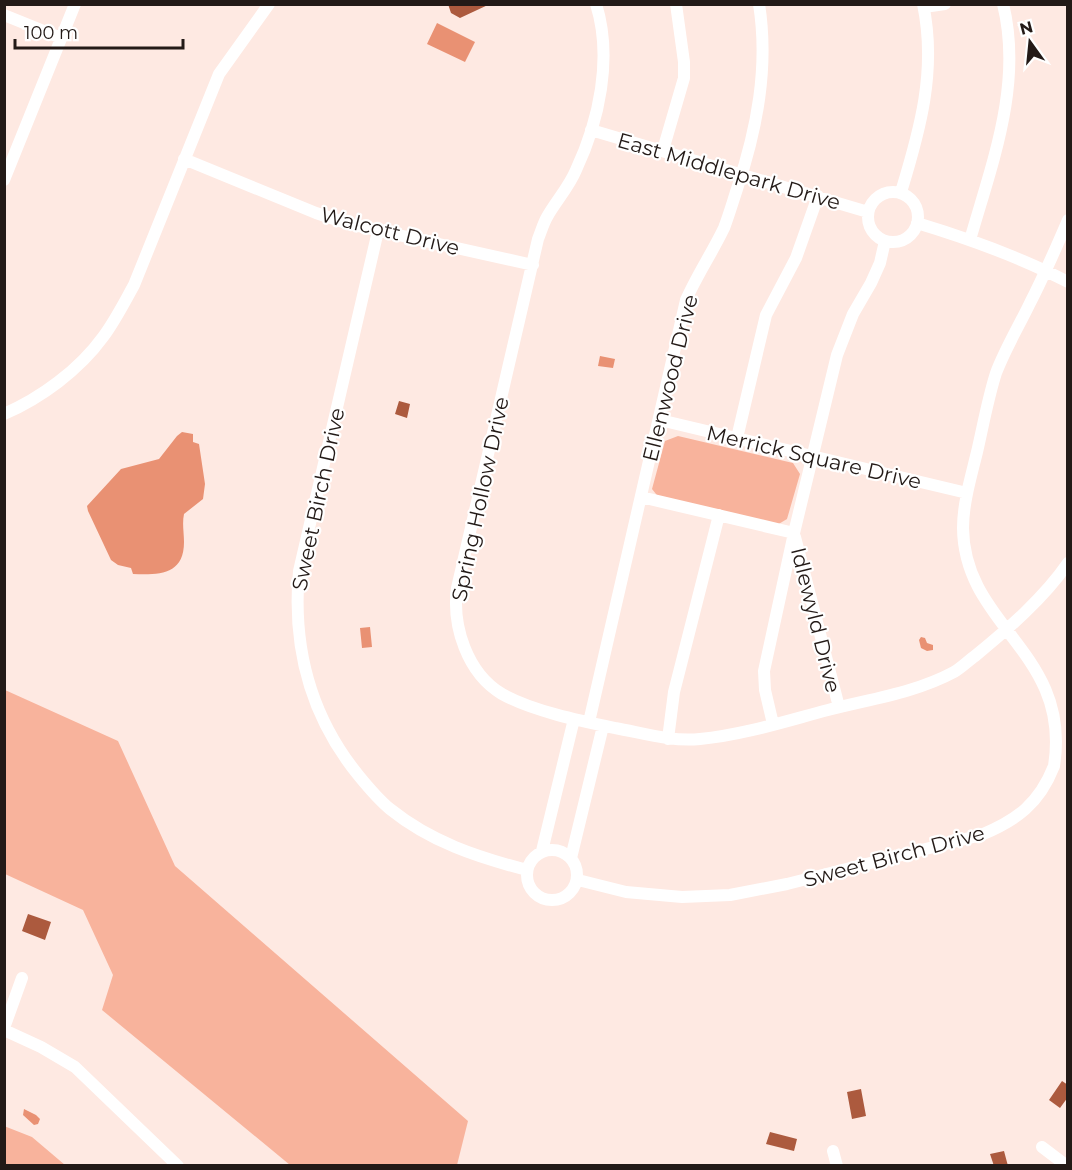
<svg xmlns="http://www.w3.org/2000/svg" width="1072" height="1170" font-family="Montserrat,sans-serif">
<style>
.green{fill:#f8b39c}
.water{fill:#e99173}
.building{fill:#ac5a3e}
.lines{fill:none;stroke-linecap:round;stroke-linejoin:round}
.minor{stroke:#fff;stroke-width:12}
.labels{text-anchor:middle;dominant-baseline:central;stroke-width:4.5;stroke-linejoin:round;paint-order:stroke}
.street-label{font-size:21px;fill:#231a17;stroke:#fff}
</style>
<rect width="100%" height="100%" fill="#fee9e2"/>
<!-- green -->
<path class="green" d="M678 436 793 463 800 474 787 519 777 525 660 499 652 489 665 441Z
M5 690 118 741 175 866 468 1121 457 1165H290L102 1010 113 975 83 910 5 874Z
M4 1126 32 1137 65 1165H5Z"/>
<!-- water -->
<path class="water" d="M437 23 475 42 465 62 427 44Z
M600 356 615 359 613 368 598 366Z
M182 432 193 434V442L199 444 205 484 203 499 184 514C182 524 184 532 184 542 184 575 159 575 133 574L131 568 118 565 111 560 88 511 87 506 121 469 159 459 177 436Z
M370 627 372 647 362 648 360 628Z
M921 637 925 638 927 643 933 645V650L927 651 921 648 919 640Z
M24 1109 36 1115 40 1119 38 1124 34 1125 23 1115Z"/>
<!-- building -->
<path class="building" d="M448 4H490L460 18 451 13Z
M399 401 410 404 407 418 395 414Z
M28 914 51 922 45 940 22 931Z
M1062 1081 1068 1085V1097L1060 1108 1049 1100Z
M861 1089 866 1116 852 1119 847 1092Z
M770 1132 797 1139 794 1151 766 1144Z
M1004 1151 1008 1166H994L990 1154Z"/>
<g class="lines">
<!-- minor -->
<path class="minor" d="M596 4C613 58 599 121 576 170 569 187 556 201 547 217 543 224 541 232 538 239L457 588C452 626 467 673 502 694 532 711 581 721 615 728 643 733 671 742 700 739 743 735 786 721 828 710 870 699 915 693 954 672 961 668 968 661 975 656 1008 629 1044 598 1068 563
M924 7 945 4
M4 15 61 38
M591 130 868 212
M663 150 684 78V62L676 4
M184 159 316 213 349 224 533 265
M4 180 75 4
M868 217a25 25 0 1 1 50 0a25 25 0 1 1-50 0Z
M901 192C920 130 937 70 923 4
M917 223C970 239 1018 256 1068 282
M378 231 299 571C292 648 310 716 359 776 368 787 379 800 390 809 431 842 477 857 527 870
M970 240C992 163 1023 84 1003 4
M4 414C41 398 79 370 103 337 115 321 124 303 134 285L219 74 269 4
M660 420 967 493
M737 438 766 315 796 258 818 196
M641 497 794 533
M795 537 839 707
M589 722 686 300C697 275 712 253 724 228 729 215 733 201 737 189 757 129 769 67 759 4
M773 724 765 690 764 671 794 533 837 355 853 314 871 283 880 263 885 241
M668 739 674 692 719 515
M527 875a25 25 0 1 1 50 0a25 25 0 1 1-50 0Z
M542 851 574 719
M571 858 603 726
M578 880 626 892 682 897 730 895 787 884 981 835C1017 820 1039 804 1054 766 1072 652 964 627 963 528 963 503 971 477 977 452 983 426 988 398 996 373 1005 349 1019 326 1030 303 1044 276 1056 248 1068 220
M4 1028 22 978
M4 1030 41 1047 75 1067 178 1166
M1042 1147 1067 1166
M833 1151 837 1166"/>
</g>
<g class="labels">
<!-- street labels -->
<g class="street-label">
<text transform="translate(729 171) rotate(16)">East Middlepark Drive</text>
<text transform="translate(390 231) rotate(14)">Walcott Drive</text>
<text transform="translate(670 378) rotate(-76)">Ellenwood Drive</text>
<text transform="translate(814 457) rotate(13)">Merrick Square Drive</text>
<text transform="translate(318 499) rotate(-78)">Sweet Birch Drive</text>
<text transform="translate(480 499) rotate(-78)">Spring Hollow Drive</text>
<text transform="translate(816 620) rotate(76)">Idlewyld Drive</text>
<text transform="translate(894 856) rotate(-15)">Sweet Birch Drive</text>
</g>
</g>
<!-- border -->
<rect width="1072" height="1170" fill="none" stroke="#231a17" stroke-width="12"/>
<!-- north arrow -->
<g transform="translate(1030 42) rotate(345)" stroke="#ffffff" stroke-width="4.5" paint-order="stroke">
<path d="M0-4.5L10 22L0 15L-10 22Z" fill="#231a17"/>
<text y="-9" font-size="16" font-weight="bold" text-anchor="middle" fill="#231a17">N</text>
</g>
<!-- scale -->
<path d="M15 39v9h168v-9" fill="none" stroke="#231a17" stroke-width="3"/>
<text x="24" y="39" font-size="18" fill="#231a17" stroke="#ffffff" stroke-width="4.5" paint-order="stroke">100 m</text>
</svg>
